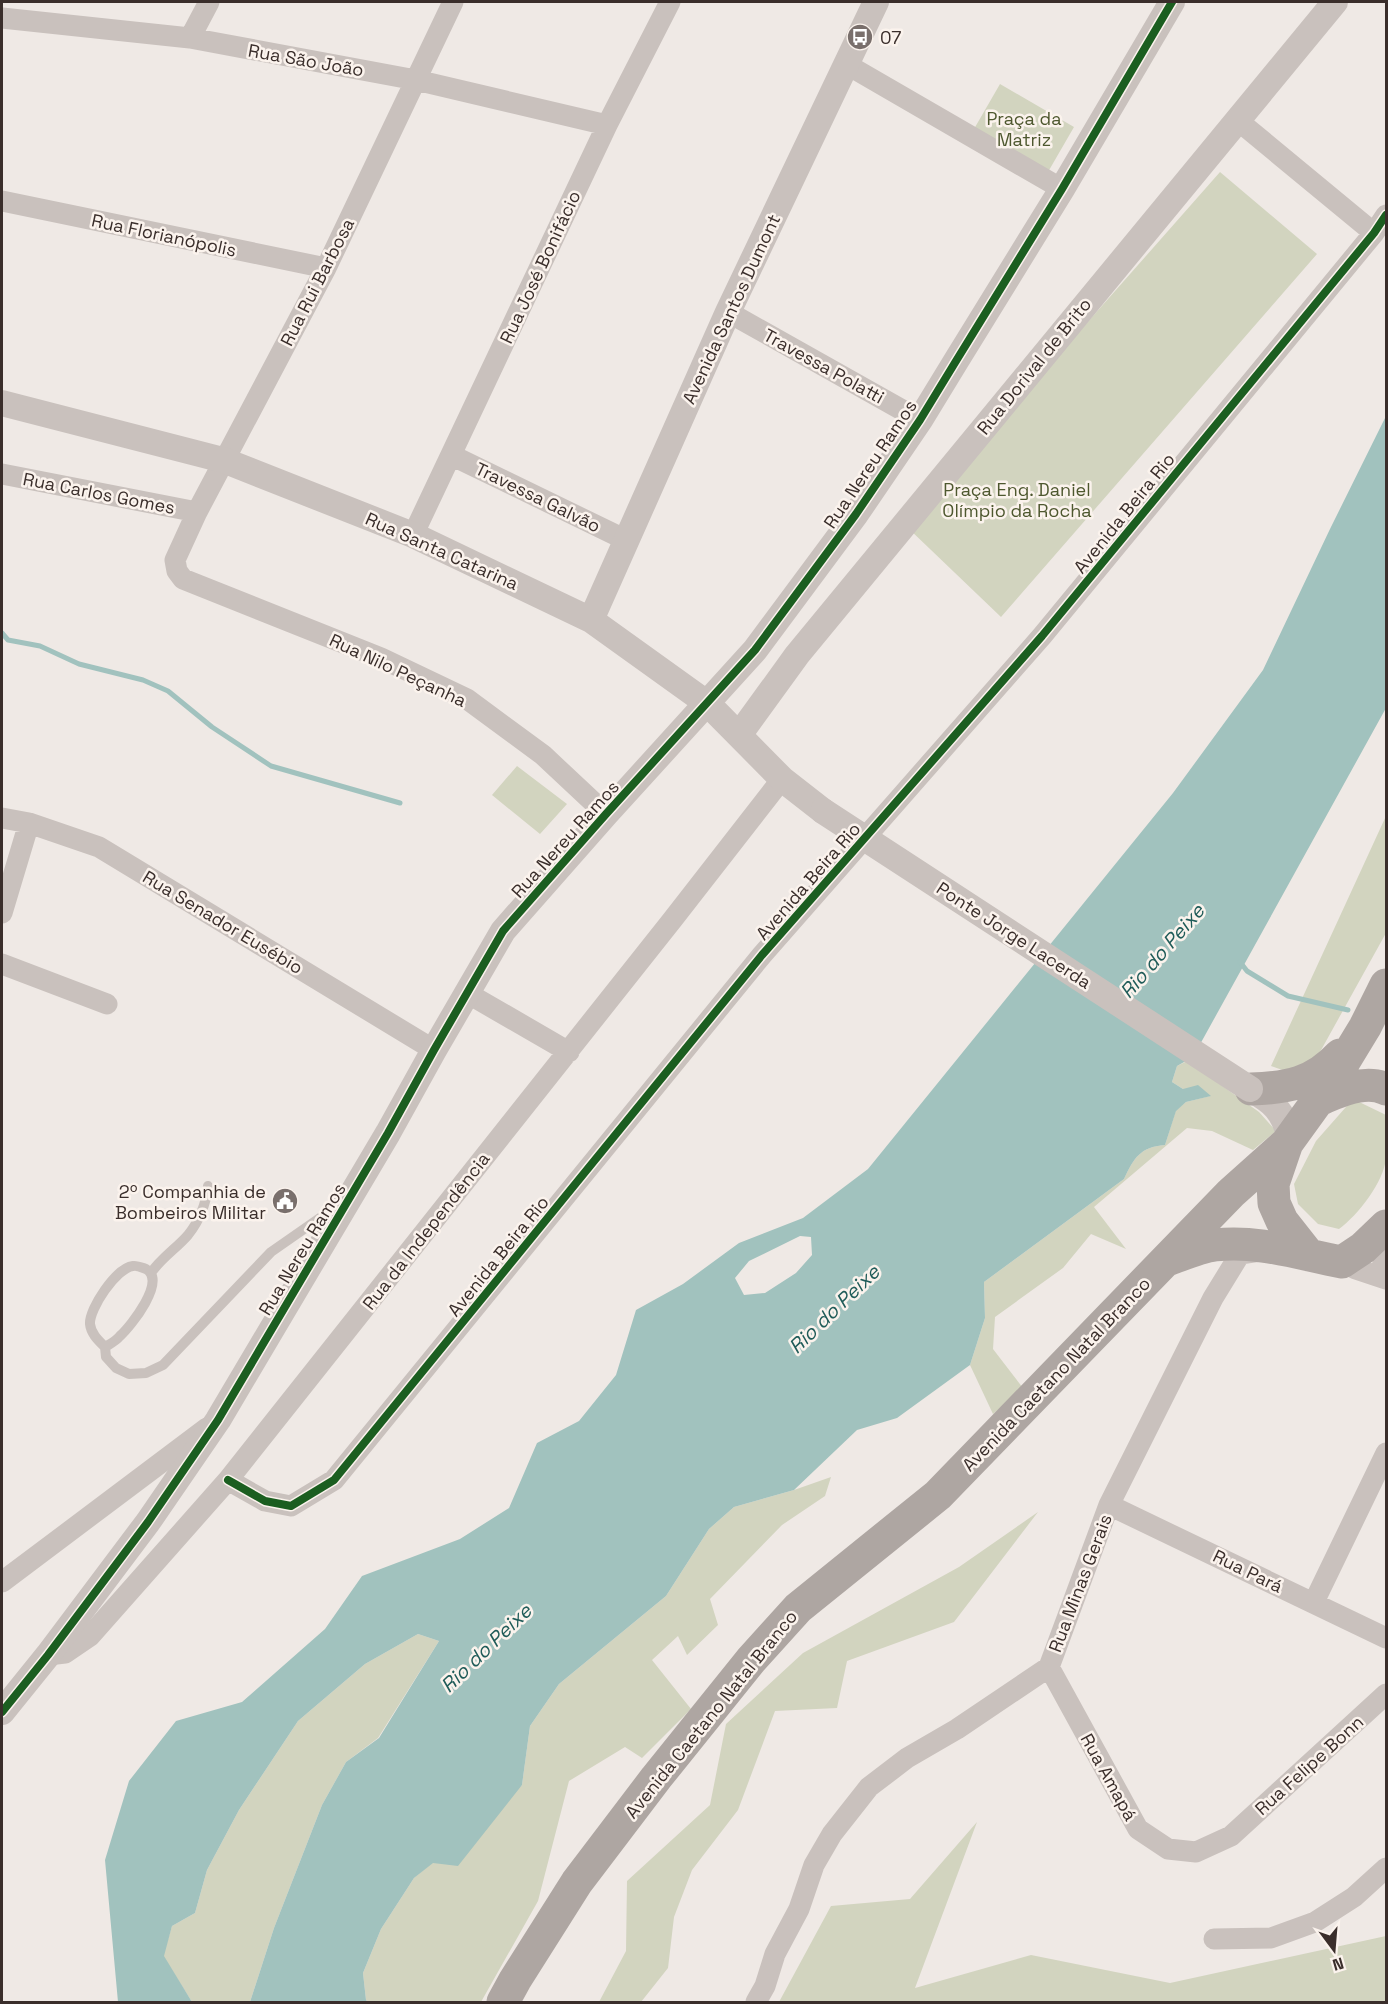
<svg xmlns="http://www.w3.org/2000/svg" width="1388" height="2004" font-family="'Space Grotesk',sans-serif">
<style>
.green{fill:#d2d4bf}
.water{fill:#a1c2be;fill-rule:evenodd}
.lines{fill:none;stroke-linecap:round;stroke-linejoin:round}
.stream{stroke:#a1c2be;stroke-width:5}
.service{stroke:#c9c1bd;stroke-width:10}
.minor{stroke:#c9c1bd;stroke-width:21}
.tertiary{stroke:#c9c1bd;stroke-width:26}
.primary{stroke:#aea6a2;stroke-width:33}
.tertiary-bridge{stroke:#c9c1bd;stroke-width:26}
.cycleway-casing{stroke:#fbf3ed;stroke-width:11}
.cycleway{stroke:#1b5e20;stroke-width:8}
.labels{text-anchor:middle;dominant-baseline:central;stroke-width:5;stroke-linejoin:round;paint-order:stroke}
.poi-label{font-size:18px;fill:#3a2e2b;stroke:#fbf3ed;text-anchor:start}
.street-label{font-size:18px;fill:#3a2e2b;stroke:#fbf3ed}
.park-label{font-size:18px;fill:#4e582f;stroke:#fbf3ed}
.water-label{font-size:20px;font-style:italic;fill:#205c59;stroke:#fbf3ed}
</style>
<rect width="100%" height="100%" fill="#efe9e5"/>
<!-- green -->
<path class="green" d="M1000 84 1074 127 1048 172 974 129Z
M1220 172 1317 254 1001 617 907 527Z
M517 766 567 804 540 834 492 795Z
M1386 816V933L1315 1061 1291 1073 1271 1066Z
M1187 1061 1259 1112 1276 1131 1253 1150 1212 1131 1187 1128 1094 1207 1126 1249 1091 1234 1063 1268 995 1317 993 1349 1023 1388 993 1414 970 1365 985 1318 984 1282 1124 1179C1134 1158 1140 1147 1165 1145L1176 1110 1186 1102 1210 1096 1183 1089 1172 1082 1177 1066Z
M1353 1099 1386 1115C1386 1129 1388 1144 1386 1158 1384 1182 1358 1215 1339 1229L1318 1224 1298 1204 1294 1184 1316 1141Z
M831 1477 825 1496 782 1525 710 1599 718 1625 687 1655 678 1636 652 1660 691 1709 642 1758 625 1747 569 1781 538 1901 481 2002H368L366 2000 363 1973 381 1929 414 1878 522 1785 530 1726 559 1684 666 1596 709 1529 734 1507 794 1490Z
M1038 1512 954 1622 847 1661 837 1708 775 1711 738 1810 692 1870 674 1917 668 1968 641 2002H599L626 1951 627 1881 710 1805 726 1724 803 1653 959 1567Z
M418 1634 439 1641 378 1738 346 1762 322 1805 274 1928 250 2002H192L163 1956 172 1926 195 1913 207 1870 239 1810 298 1721 365 1664Z
M977 1822 915 1988 1031 1955 1170 1983 1386 1936V2002H779L831 1906 910 1899Z"/>
<!-- water -->
<path class="water" d="M1386 416V708L1193 1057 1177 1066 1172 1082 1183 1089 1198 1085 1211 1096 1186 1102 1176 1111 1165 1145C1140 1147 1134 1158 1124 1179L984 1282 985 1318 970 1365 897 1418 857 1430 794 1490 734 1507 709 1529 666 1596 559 1684 530 1726 522 1785 458 1866 433 1863 414 1878 381 1929 363 1973 366 2000 368 2002H250L274 1928 322 1805 346 1762 379 1738 439 1641 418 1634 365 1664 298 1721 239 1810 207 1870 195 1913 172 1926 164 1956 192 2002H118L105 1860 129 1781 176 1721 242 1702 325 1629 362 1576 460 1539 509 1508 537 1443 579 1421 616 1375 636 1310 683 1284 739 1243 803 1218 868 1169 1173 793 1263 670 1330 529ZM800 1236 811 1237 812 1255 796 1273 765 1293 744 1295 735 1278 749 1261Z"/>
<g class="lines">
<!-- stream -->
<path class="stream" d="M2 633 8 640 40 646 79 664 143 680 168 691 212 727 271 766 400 803
M1240 962 1247 971 1288 996 1348 1010"/>
<!-- service -->
<path class="service" d="M151 1273C161 1258 177 1248 188 1235 200 1220 206 1204 208 1186
M105 1347C110 1344 116 1341 120 1336 131 1326 167 1281 146 1269 143 1268 136 1265 133 1266 116 1268 89 1309 90 1324 91 1334 99 1341 105 1347L106 1357 116 1368 129 1374 146 1373 163 1365 271 1252 337 1206"/>
<!-- minor -->
<path class="minor" d="M453 2 326 268 197 512 175 560 177 571 183 579 381 658 467 699 543 755 606 814
M2 18 190 38 416 80 607 125
M190 38 209 2
M846 64 1062 189
M1236 119 1374 233
M2 201 326 268
M728 312 920 420
M451 455 626 540
M2 474 197 512
M413 535 607 125 670 2
M2 818 29 823 99 847 434 1050
M2 913 29 823
M2 964 107 1004
M467 993 569 1052
M1342 1262 1356 1269 1386 1279
M1382 1277 1385 1228
M228 1480 265 1501 291 1506 334 1480 762 955 1042 636 1374 233 1386 215
M1109 1505 1386 1638
M2 1582 207 1428
M1314 1602 1386 1453
M48 1655 65 1653 90 1636 228 1480 673 919 782 779
M1049 1667 1138 1829 1168 1849 1196 1852 1231 1836 1386 1694
M1214 1939 1271 1938 1315 1922 1354 1897 1386 1868
M756 2002 765 1986 775 1954 799 1909 814 1865 832 1834 869 1787 907 1758 957 1729 1049 1667 1109 1505 1213 1298 1240 1254 1260 1251"/>
<!-- tertiary -->
<path class="tertiary" d="M2 403 223 460 413 535 591 620 708 704 782 779 823 811
M591 620 728 312 876 2
M739 735 797 655 1335 2
M1250 1089C1274 1102 1283 1111 1290 1138
M2 1712 48 1655 148 1522 218 1420 388 1133 434 1050 503 931 606 814 755 650 856 514 920 420 956 361 1062 189 1172 2"/>
<!-- primary -->
<path class="primary" d="M1251 1089C1288 1088 1314 1083 1340 1055
M1319 1100C1338 1091 1366 1079 1386 1089
M1308 1254 1282 1221 1274 1203 1273 1184 1287 1143 1334 1078 1365 1027 1386 985
M1170 1259C1184 1254 1200 1247 1215 1245 1259 1240 1299 1254 1342 1262L1363 1248 1386 1226
M503 2002 515 1980 577 1882 656 1778 751 1660 798 1608 938 1495 1231 1193 1287 1143"/>
<!-- tertiary-bridge -->
<path class="tertiary-bridge" d="M823 811 1250 1089"/>
<!-- cycleway casing -->
<g class="cycleway-casing">
<path id="cycleway" d="M228 1480 265 1501 291 1506 334 1480 762 955 1042 636 1374 233 1386 215
M2 1712 48 1655 148 1522 218 1420 388 1133 434 1050 503 931 606 814 755 650 856 514 920 420 956 361 1062 189 1172 2"/>
</g>
<!-- cycleway -->
<use href="#cycleway" class="cycleway"/>
</g>
<!-- icons -->
<defs>
<g id="bus-disc" transform="scale(1.35)"><circle r="9.5" fill="#796f6c" stroke="#fbf3ed"/><path d="M-5-6H5V4H4V6H2V4H-2V6H-4V4H-5ZM-3.5-4V0h7V-4ZM-3.5 1.2v1.5H-2V1.2ZM2 1.2v1.5H3.5V1.2Z" fill="#fff"/></g>
<g id="civic-disc" transform="scale(1.35)"><circle r="9.5" fill="#796f6c" stroke="#fbf3ed"/><path d="M-.6-6.5H3V-4.5H.6V-3L4-1V1h2V6H-6V1h2V-1L-.6-3ZM-1.2 2.5V6h2.4V2.5Z" fill="#fff"/></g>
</defs>
<g fill-rule="evenodd">
<use href="#bus-disc" x="860" y="37"/>
<use href="#civic-disc" x="285" y="1201"/>
</g>
<g class="labels">
<!-- poi labels -->
<g class="poi-label">
<text x="880" y="37">07</text>
<text x="266" y="1191" text-anchor="end">2º Companhia de<tspan x="266" dy="21">Bombeiros Militar</tspan></text>
</g>
<!-- street labels -->
<g class="street-label">
<text transform="translate(306 60) rotate(10)">Rua São João</text>
<text transform="translate(164 235) rotate(12)">Rua Florianópolis</text>
<text transform="translate(540 267) rotate(-65)">Rua José Bonifácio</text>
<text transform="translate(317 282) rotate(-63)">Rua Rui Barbosa</text>
<text transform="translate(731 309) rotate(-65)">Avenida Santos Dumont</text>
<text transform="translate(824 366) rotate(29)">Travessa Polatti</text>
<text transform="translate(1034 366) rotate(-51)">Rua Dorival de Brito</text>
<text transform="translate(870 464) rotate(-56)">Rua Nereu Ramos</text>
<text transform="translate(99 493) rotate(11)">Rua Carlos Gomes</text>
<text transform="translate(538 497) rotate(26)">Travessa Galvão</text>
<text transform="translate(1124 513) rotate(-51)">Avenida Beira Rio</text>
<text transform="translate(442 551) rotate(24)">Rua Santa Catarina</text>
<text transform="translate(398 670) rotate(25)">Rua Nilo Peçanha</text>
<text transform="translate(565 839) rotate(-48)">Rua Nereu Ramos</text>
<text transform="translate(808 881) rotate(-49)">Avenida Beira Rio</text>
<text transform="translate(223 922) rotate(31)">Rua Senador Eusébio</text>
<text transform="translate(1014 935) rotate(33)">Ponte Jorge Lacerda</text>
<text transform="translate(426 1231) rotate(-52)">Rua da Independência</text>
<text transform="translate(302 1249) rotate(-59)">Rua Nereu Ramos</text>
<text transform="translate(498 1256) rotate(-51)">Avenida Beira Rio</text>
<text transform="translate(1056 1374) rotate(-46)">Avenida Caetano Natal Branco</text>
<text transform="translate(1248 1571) rotate(26)">Rua Pará</text>
<text transform="translate(1080 1583) rotate(-69)">Rua Minas Gerais</text>
<text transform="translate(711 1714) rotate(-51)">Avenida Caetano Natal Branco</text>
<text transform="translate(1309 1765) rotate(-42)">Rua Felipe Bonn</text>
<text transform="translate(1109 1777) rotate(61)">Rua Amapá</text>
</g>
<!-- park labels -->
<g class="park-label">
<text x="1024" y="118">Praça da<tspan x="1024" dy="21">Matriz</tspan></text>
<text x="1017" y="489">Praça Eng. Daniel<tspan x="1017" dy="21">Olímpio da Rocha</tspan></text>
</g>
<!-- water labels -->
<g class="water-label">
<text transform="translate(1162 951) rotate(-49)">Rio do Peixe</text>
<text transform="translate(834 1309) rotate(-44)">Rio do Peixe</text>
<text transform="translate(486 1648) rotate(-44)">Rio do Peixe</text>
</g>
</g>
<!-- border -->
<rect width="1388" height="2004" fill="none" stroke="#3a2e2b" stroke-width="6"/>
<!-- north arrow -->
<g transform="translate(1334 1950) rotate(164)" stroke="#fbf3ed" stroke-width="4.5" paint-order="stroke">
<path d="M0-4.5L10 22L0 15L-10 22Z" fill="#3a2e2b"/>
<text y="-9" font-size="16" font-weight="bold" text-anchor="middle" fill="#3a2e2b">N</text>
</g>
</svg>
